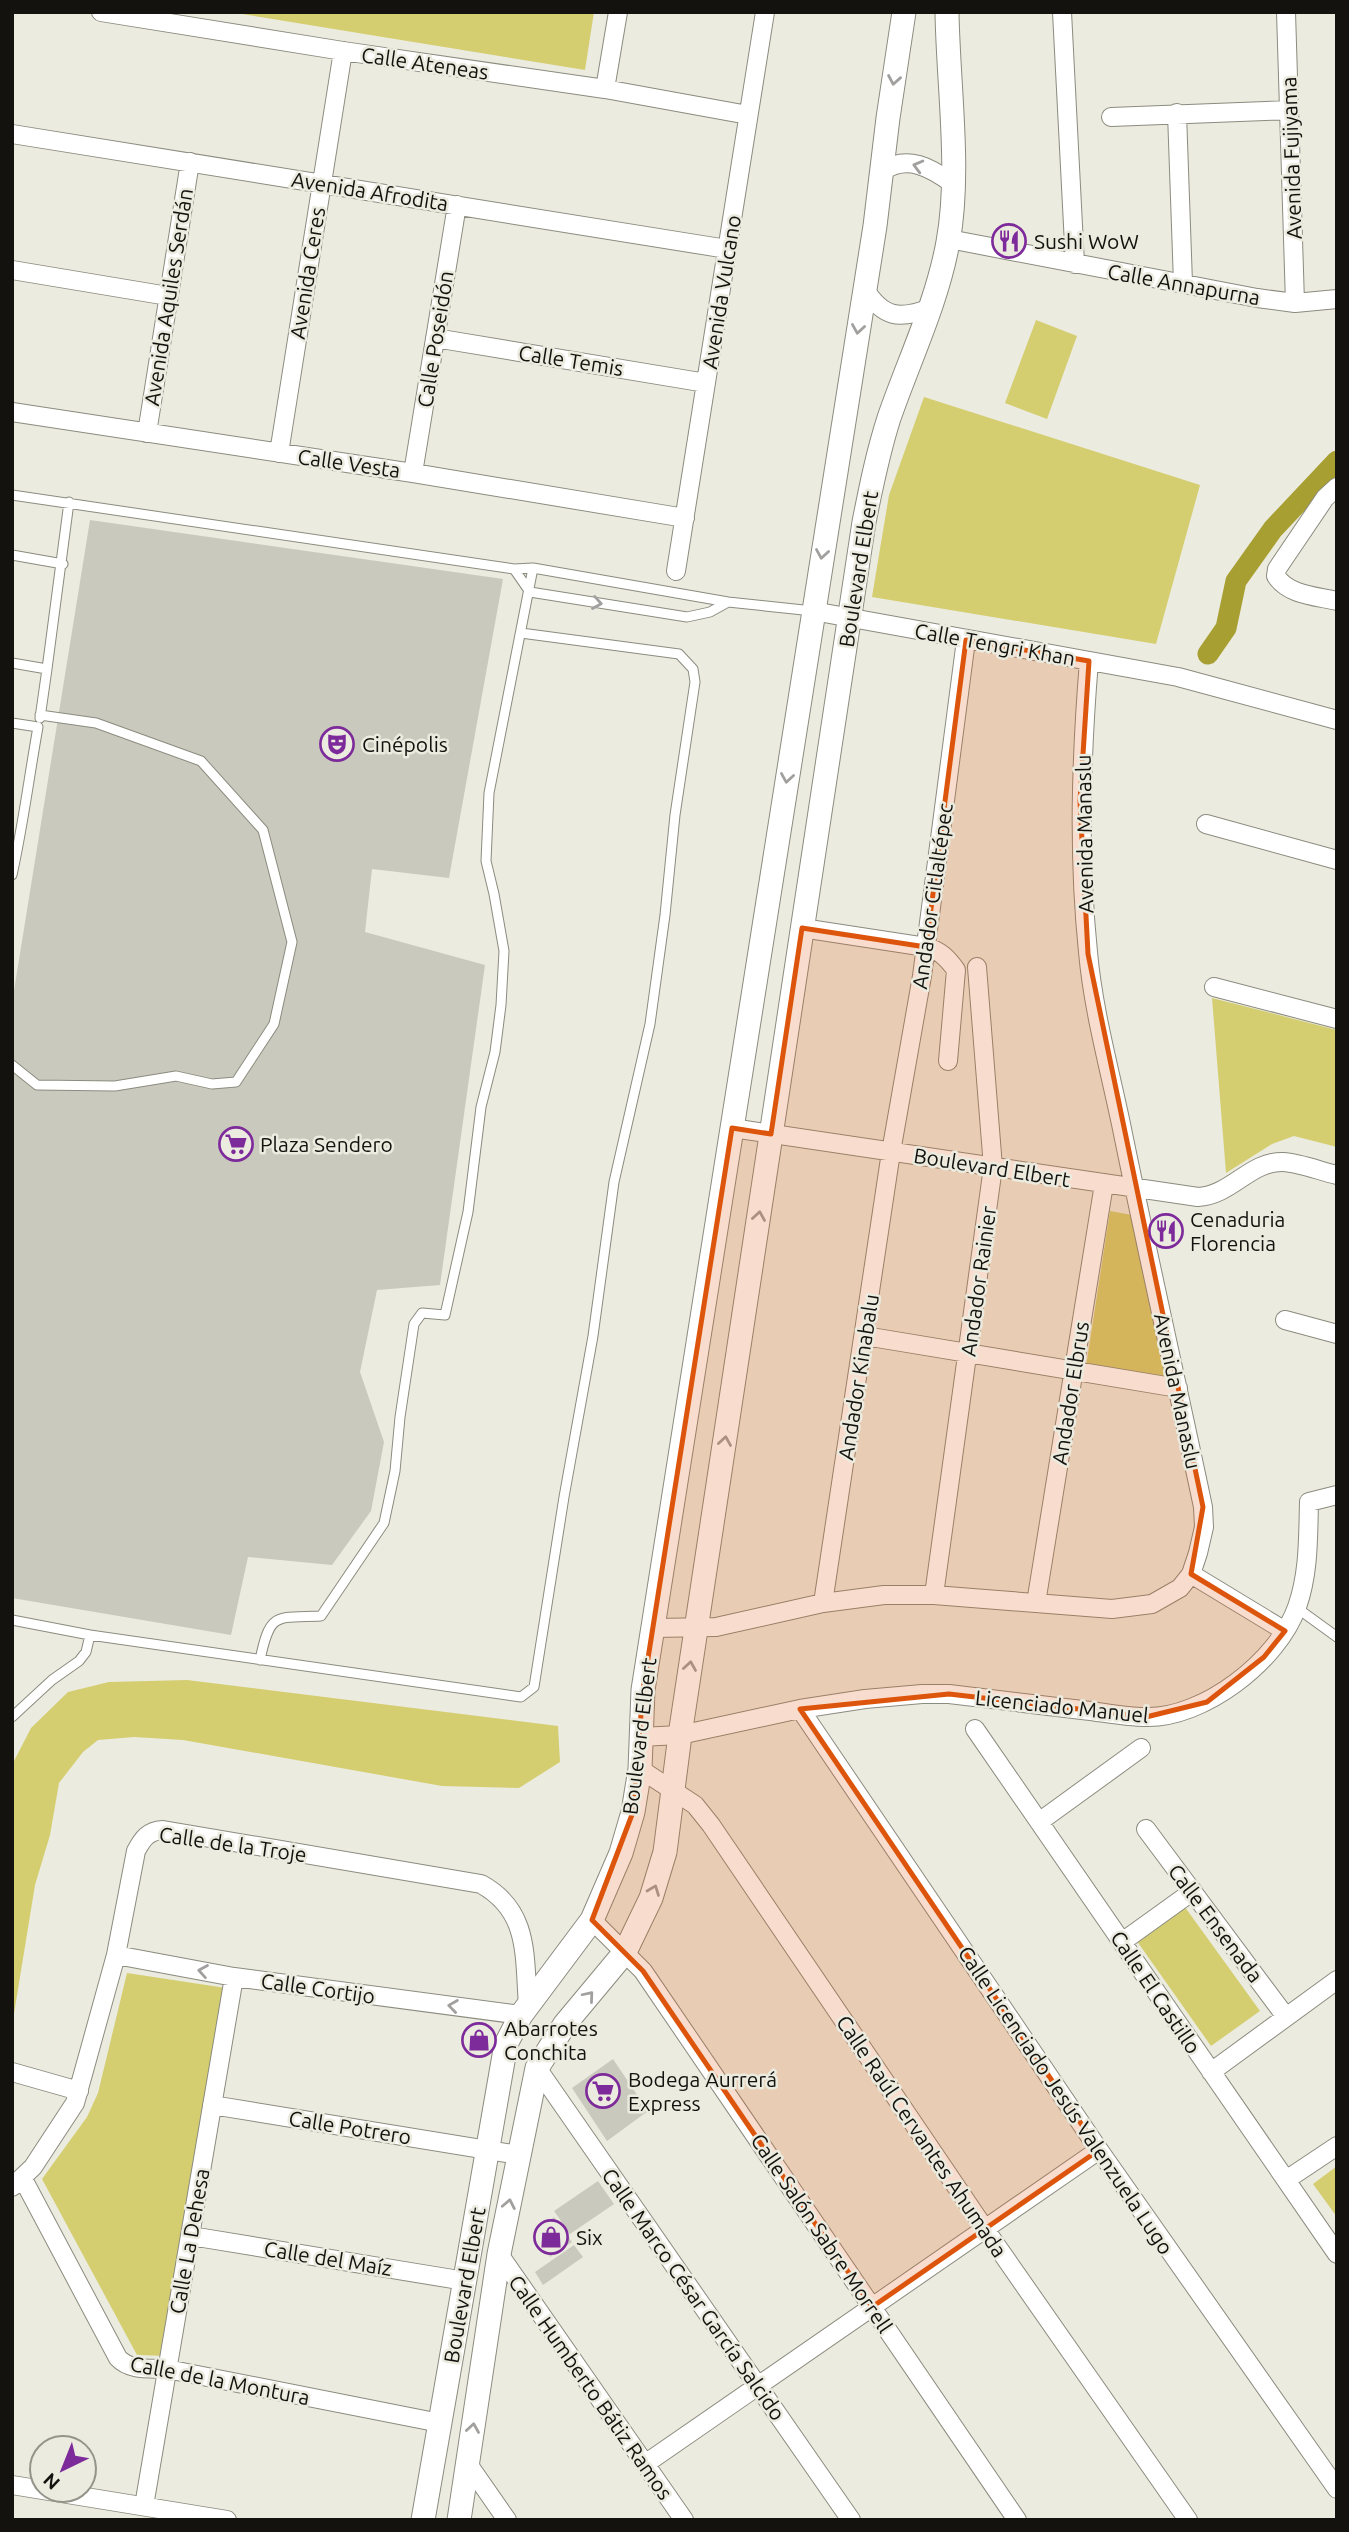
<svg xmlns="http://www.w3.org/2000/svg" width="1349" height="2532" font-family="Ubuntu,sans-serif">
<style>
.green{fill:#d4ce71}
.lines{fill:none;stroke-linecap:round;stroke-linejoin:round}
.canal{stroke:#a79f31;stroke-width:21}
.building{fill:#c9c9bd}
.service-casing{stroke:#8b8b7f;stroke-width:11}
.minor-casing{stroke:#8b8b7f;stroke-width:20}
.tertiary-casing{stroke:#8b8b7f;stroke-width:25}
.service{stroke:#fff;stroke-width:9}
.minor{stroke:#fff;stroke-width:18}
.tertiary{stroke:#fff;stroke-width:23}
.oneway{stroke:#a1a09f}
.marked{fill:#dd550c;fill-opacity:0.2;stroke:#dd550c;stroke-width:5;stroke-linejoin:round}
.labels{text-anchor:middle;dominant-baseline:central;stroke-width:5;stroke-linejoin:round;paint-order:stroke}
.street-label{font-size:21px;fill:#13120e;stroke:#ecebdf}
.poi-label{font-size:21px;fill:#13120e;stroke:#ecebdf;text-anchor:start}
</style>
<rect width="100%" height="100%" fill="#ecebdf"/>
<!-- green -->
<path class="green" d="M230 12H594L585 70Z
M1036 320 1077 336 1047 419 1005 403Z
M924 397 1200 485 1156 644 872 597 889 495Z
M1212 998 1337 1030V1147L1294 1136 1272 1144 1226 1173Z
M1110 1211 1132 1215 1167 1387 1085 1373Z
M187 1680 558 1726 560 1762 519 1788 442 1786 183 1740 134 1737 98 1740 83 1752 59 1783 50 1835 35 1885 12 2026V1765L31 1728 68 1692 109 1682Z
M1182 1903 1260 2011 1211 2046 1134 1937Z
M127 1973 226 1988 167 2356 137 2355 42 2179 87 2117 98 2093Z
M1337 2166V2217L1313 2184Z"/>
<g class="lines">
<!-- canal -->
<path class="canal" d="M1208 654 1226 628 1236 581 1273 529 1337 461"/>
</g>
<!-- building -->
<path class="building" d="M90 520 503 579 449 878 372 869 365 932 485 965 440 1285 377 1290 360 1372 384 1442 371 1511 332 1565 248 1557 231 1635 12 1598V1003Z
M613 2059 648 2111 607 2141 572 2088Z
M598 2181 614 2204 570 2234 554 2211Z
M554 2217 572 2242 550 2257 534 2232Z
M574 2245 583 2257 543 2285 535 2272Z"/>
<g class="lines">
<!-- service casing -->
<g class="service-casing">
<path id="service" d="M12 495 514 569 533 568 728 602 813 611
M12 555 63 564
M514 569 530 592 687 617 710 612 728 602
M12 663 47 669 69 502
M40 718 47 669
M12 723 38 727C29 777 23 826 12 875
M12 1065 37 1085 115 1086 176 1076 212 1084 236 1082 274 1024 292 942 263 830 201 761 96 723 40 715
M1297 1608 1337 1637
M12 1620 90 1635 86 1652 79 1661 52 1680 12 1717
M90 1635 521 1697 534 1687 564 1497 593 1336 614 1182 650 1024 665 915 675 815 695 682 693 669 679 654 521 633
M260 1660C270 1611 276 1618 321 1616L384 1523 395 1471 400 1417 414 1324 422 1313 445 1315 468 1212 481 1107 495 1052 501 1005 504 951 494 894 486 861 489 793 533 568"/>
</g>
<!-- minor casing -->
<g class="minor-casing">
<path id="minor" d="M101 12 343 51 605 89 748 115
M1062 12 1075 264
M1286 12 1295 303
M605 89 618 12
M1177 113 1183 283
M1111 117 1289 110
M12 134 727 249
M883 171C907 154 931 168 952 183
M949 239 1257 298 1295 303 1337 299
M12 270 168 296
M864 288C883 318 899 320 931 308
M435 338 706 383
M12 412 413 473 685 518
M147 433 190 162
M279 453 343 51
M413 473 457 205
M1337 487 1325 498 1277 569 1276 576C1288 595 1316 596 1337 601
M676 571 765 12
M813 611 1178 677 1337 720
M1206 824 1337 860
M802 928 926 947C940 950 948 959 956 970L948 1061
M1214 987 1337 1019
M732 1128 1198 1197C1232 1195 1250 1161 1283 1162 1300 1163 1320 1171 1337 1175
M1285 1320 1337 1334
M865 1336 1178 1388
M1191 1574 1285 1631
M934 1595 993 1167 977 967
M823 1603 891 1152 922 976 966 640
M1036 1603 1104 1184
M653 1628 716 1627 823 1603 884 1595H934L1112 1609 1152 1604 1180 1588 1191 1574 1198 1553 1204 1527 1203 1507C1176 1379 1147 1252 1121 1124 1109 1067 1093 1009 1088 952 1078 854 1081 759 1089 661
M800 1709 1099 2150 1337 2489
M975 1729 1337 2254
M640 1737 680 1735 800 1709 865 1699 922 1694H949C994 1699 1038 1705 1082 1710 1102 1712 1124 1717 1145 1717 1203 1719 1278 1661 1297 1607 1309 1573 1308 1538 1309 1502L1337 1495
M640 1769 695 1805 711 1825 985 2229 1188 2520
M1039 1822 1141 1748
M1146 1829 1286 2017
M592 1920 643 1971 1017 2520
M1122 1942 1193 1891
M116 1955 234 1977 521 2015
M537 2068 851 2520
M12 2072 79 2091
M1211 2072 1337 1980
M212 2105 519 2155
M23 2179 118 2358C130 2371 150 2368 167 2369L440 2423
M1286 2180 1337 2146
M12 2187 33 2167 75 2103 116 1955 136 1851C143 1838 148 1831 163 1830L481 1884C530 1911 524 1956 528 2005
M191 2236 465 2281
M499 2254 684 2520
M468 2464 507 2520
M645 2464 1099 2150
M12 2485 227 2520
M144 2506 234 1977"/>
</g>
<!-- tertiary casing -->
<g class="tertiary-casing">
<path id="tertiary" d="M423 2520 506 2044 521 2015 592 1920 621 1853 633 1812 640 1769 643 1690 875 226 888 118 904 12
M459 2520 499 2254 537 2068 565 2024 625 1952 651 1898 665 1852 680 1735 864 522C871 487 878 452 889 418 909 360 937 303 948 242 961 171 948 84 947 12"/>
</g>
<!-- service -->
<use href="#service" class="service"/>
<!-- minor -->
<use href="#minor" class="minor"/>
<!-- tertiary -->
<use href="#tertiary" class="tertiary"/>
</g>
<!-- one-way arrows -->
<defs><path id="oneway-chevron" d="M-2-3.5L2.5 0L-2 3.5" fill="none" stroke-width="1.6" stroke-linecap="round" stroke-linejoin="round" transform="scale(1.75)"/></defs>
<g class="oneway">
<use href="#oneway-chevron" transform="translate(894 80) rotate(100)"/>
<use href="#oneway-chevron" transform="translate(918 166) rotate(-165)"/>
<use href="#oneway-chevron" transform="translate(858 329) rotate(99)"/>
<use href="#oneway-chevron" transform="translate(822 554) rotate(99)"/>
<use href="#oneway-chevron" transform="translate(597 603) rotate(10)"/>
<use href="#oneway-chevron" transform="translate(787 778) rotate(99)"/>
<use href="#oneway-chevron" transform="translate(759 1216) rotate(-81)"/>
<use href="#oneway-chevron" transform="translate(725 1441) rotate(-81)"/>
<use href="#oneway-chevron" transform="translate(690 1666) rotate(-81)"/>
<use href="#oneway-chevron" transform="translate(654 1890) rotate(-69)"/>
<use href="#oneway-chevron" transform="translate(203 1971) rotate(-170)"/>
<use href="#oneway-chevron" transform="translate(589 1996) rotate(-50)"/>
<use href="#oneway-chevron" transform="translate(453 2006) rotate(-172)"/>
<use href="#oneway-chevron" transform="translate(509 2204) rotate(-79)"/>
<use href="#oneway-chevron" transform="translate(473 2428) rotate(-81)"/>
</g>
<!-- marked area -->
<path class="marked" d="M966 640 1089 661 1080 801 1088 954 1203 1507 1191 1574 1285 1631 1264 1657 1207 1702 1146 1717 949 1694 800 1709 1099 2150 872 2307 643 1971 592 1920 633 1812 643 1690 732 1128 771 1134 802 928 926 947Z"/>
<!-- icons -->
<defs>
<g id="restaurant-ring" transform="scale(1.75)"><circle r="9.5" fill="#ecebdf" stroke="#7d2b9b" stroke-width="1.5"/><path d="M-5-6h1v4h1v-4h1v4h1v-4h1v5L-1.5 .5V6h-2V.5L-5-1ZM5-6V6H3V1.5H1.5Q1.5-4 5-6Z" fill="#7d2b9b"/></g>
<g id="theatre-ring" transform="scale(1.75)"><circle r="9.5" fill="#ecebdf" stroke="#7d2b9b" stroke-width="1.5"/><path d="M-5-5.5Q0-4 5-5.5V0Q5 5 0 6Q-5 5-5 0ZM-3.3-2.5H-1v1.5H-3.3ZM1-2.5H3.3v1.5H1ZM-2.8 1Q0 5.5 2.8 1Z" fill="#7d2b9b"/></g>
<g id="supermarket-ring" transform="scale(1.75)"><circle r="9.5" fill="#ecebdf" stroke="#7d2b9b" stroke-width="1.5"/><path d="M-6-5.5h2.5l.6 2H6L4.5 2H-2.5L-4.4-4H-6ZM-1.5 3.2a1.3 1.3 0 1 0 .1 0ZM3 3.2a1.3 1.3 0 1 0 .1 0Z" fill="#7d2b9b"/></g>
<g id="shop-ring" transform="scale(1.75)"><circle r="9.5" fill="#ecebdf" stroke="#7d2b9b" stroke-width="1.5"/><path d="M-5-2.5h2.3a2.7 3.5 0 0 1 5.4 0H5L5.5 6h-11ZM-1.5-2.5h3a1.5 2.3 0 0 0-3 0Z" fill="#7d2b9b"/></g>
</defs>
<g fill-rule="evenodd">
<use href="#restaurant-ring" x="1009" y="241"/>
<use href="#theatre-ring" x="337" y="744"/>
<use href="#supermarket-ring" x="236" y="1144"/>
<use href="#restaurant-ring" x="1166" y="1231"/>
<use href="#shop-ring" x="479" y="2040"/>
<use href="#supermarket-ring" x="603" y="2091"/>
<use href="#shop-ring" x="551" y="2237"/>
</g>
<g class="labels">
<!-- street labels -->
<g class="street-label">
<text transform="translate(425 63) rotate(8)">Calle Ateneas</text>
<text transform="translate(1291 158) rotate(-92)">Avenida Fujiyama</text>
<text transform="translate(370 191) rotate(9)">Avenida Afrodita</text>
<text transform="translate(307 273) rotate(-81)">Avenida Ceres</text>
<text transform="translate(1184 284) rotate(10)">Calle Annapurna</text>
<text transform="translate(721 292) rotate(-81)">Avenida Vulcano</text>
<text transform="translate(168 297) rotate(-81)">Avenida Aquiles Serdán</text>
<text transform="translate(435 339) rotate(-81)">Calle Poseidón</text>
<text transform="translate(571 360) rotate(9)">Calle Temis</text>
<text transform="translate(349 463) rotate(8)">Calle Vesta</text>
<text transform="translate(858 569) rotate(-81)">Boulevard Elbert</text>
<text transform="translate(995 644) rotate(10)">Calle Tengri Khan</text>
<text transform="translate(1084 834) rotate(-91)">Avenida Manaslu</text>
<text transform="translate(932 896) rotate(-82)">Andador Citlaltépec</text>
<text transform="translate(992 1167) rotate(9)">Boulevard Elbert</text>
<text transform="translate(978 1281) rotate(-82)">Andador Rainier</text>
<text transform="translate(858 1377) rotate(-81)">Andador Kinabalu</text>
<text transform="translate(1178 1391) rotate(78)">Avenida Manaslu</text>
<text transform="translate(1070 1393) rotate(-81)">Andador Elbrus</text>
<text transform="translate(1062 1706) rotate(6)">Licenciado Manuel</text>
<text transform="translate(639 1736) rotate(-83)">Boulevard Elbert</text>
<text transform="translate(233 1844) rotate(8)">Calle de la Troje</text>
<text transform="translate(1216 1923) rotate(53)">Calle Ensenada</text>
<text transform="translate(318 1988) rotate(8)">Calle Cortijo</text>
<text transform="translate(1156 1992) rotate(56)">Calle El Castillo</text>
<text transform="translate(1066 2100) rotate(56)">Calle Licenciado Jesús Valenzuela Lugo</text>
<text transform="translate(350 2127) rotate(9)">Calle Potrero</text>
<text transform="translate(922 2136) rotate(56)">Calle Raúl Cervantes Ahumada</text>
<text transform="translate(822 2233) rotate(56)">Calle Salón Sabre Morrell</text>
<text transform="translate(189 2241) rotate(-80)">Calle La Dehesa</text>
<text transform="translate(328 2258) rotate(9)">Calle del Maíz</text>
<text transform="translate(464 2285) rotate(-80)">Boulevard Elbert</text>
<text transform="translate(694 2294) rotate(55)">Calle Marco César García Salcido</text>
<text transform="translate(220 2380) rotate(11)">Calle de la Montura</text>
<text transform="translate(591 2387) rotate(55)">Calle Humberto Bátiz Ramos</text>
</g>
<!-- poi labels -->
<g class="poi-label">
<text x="1034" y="241">Sushi WoW</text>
<text x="362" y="744">Cinépolis</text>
<text x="260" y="1144">Plaza Sendero</text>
<text x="1190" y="1219">Cenaduria<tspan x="1190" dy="24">Florencia</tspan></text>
<text x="504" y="2028">Abarrotes<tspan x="504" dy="24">Conchita</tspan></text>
<text x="628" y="2079">Bodega Aurrerá<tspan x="628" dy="24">Express</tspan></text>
<text x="576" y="2237">Six</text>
</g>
</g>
<!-- border -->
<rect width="1349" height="2532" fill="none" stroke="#13120e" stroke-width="28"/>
<!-- north arrow -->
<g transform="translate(63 2469) rotate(223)"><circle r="33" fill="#ecebdf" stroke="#95948b" stroke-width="2"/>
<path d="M0-5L12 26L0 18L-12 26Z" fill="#7d2b9b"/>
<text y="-10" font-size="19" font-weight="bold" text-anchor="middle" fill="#13120e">N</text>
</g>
</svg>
